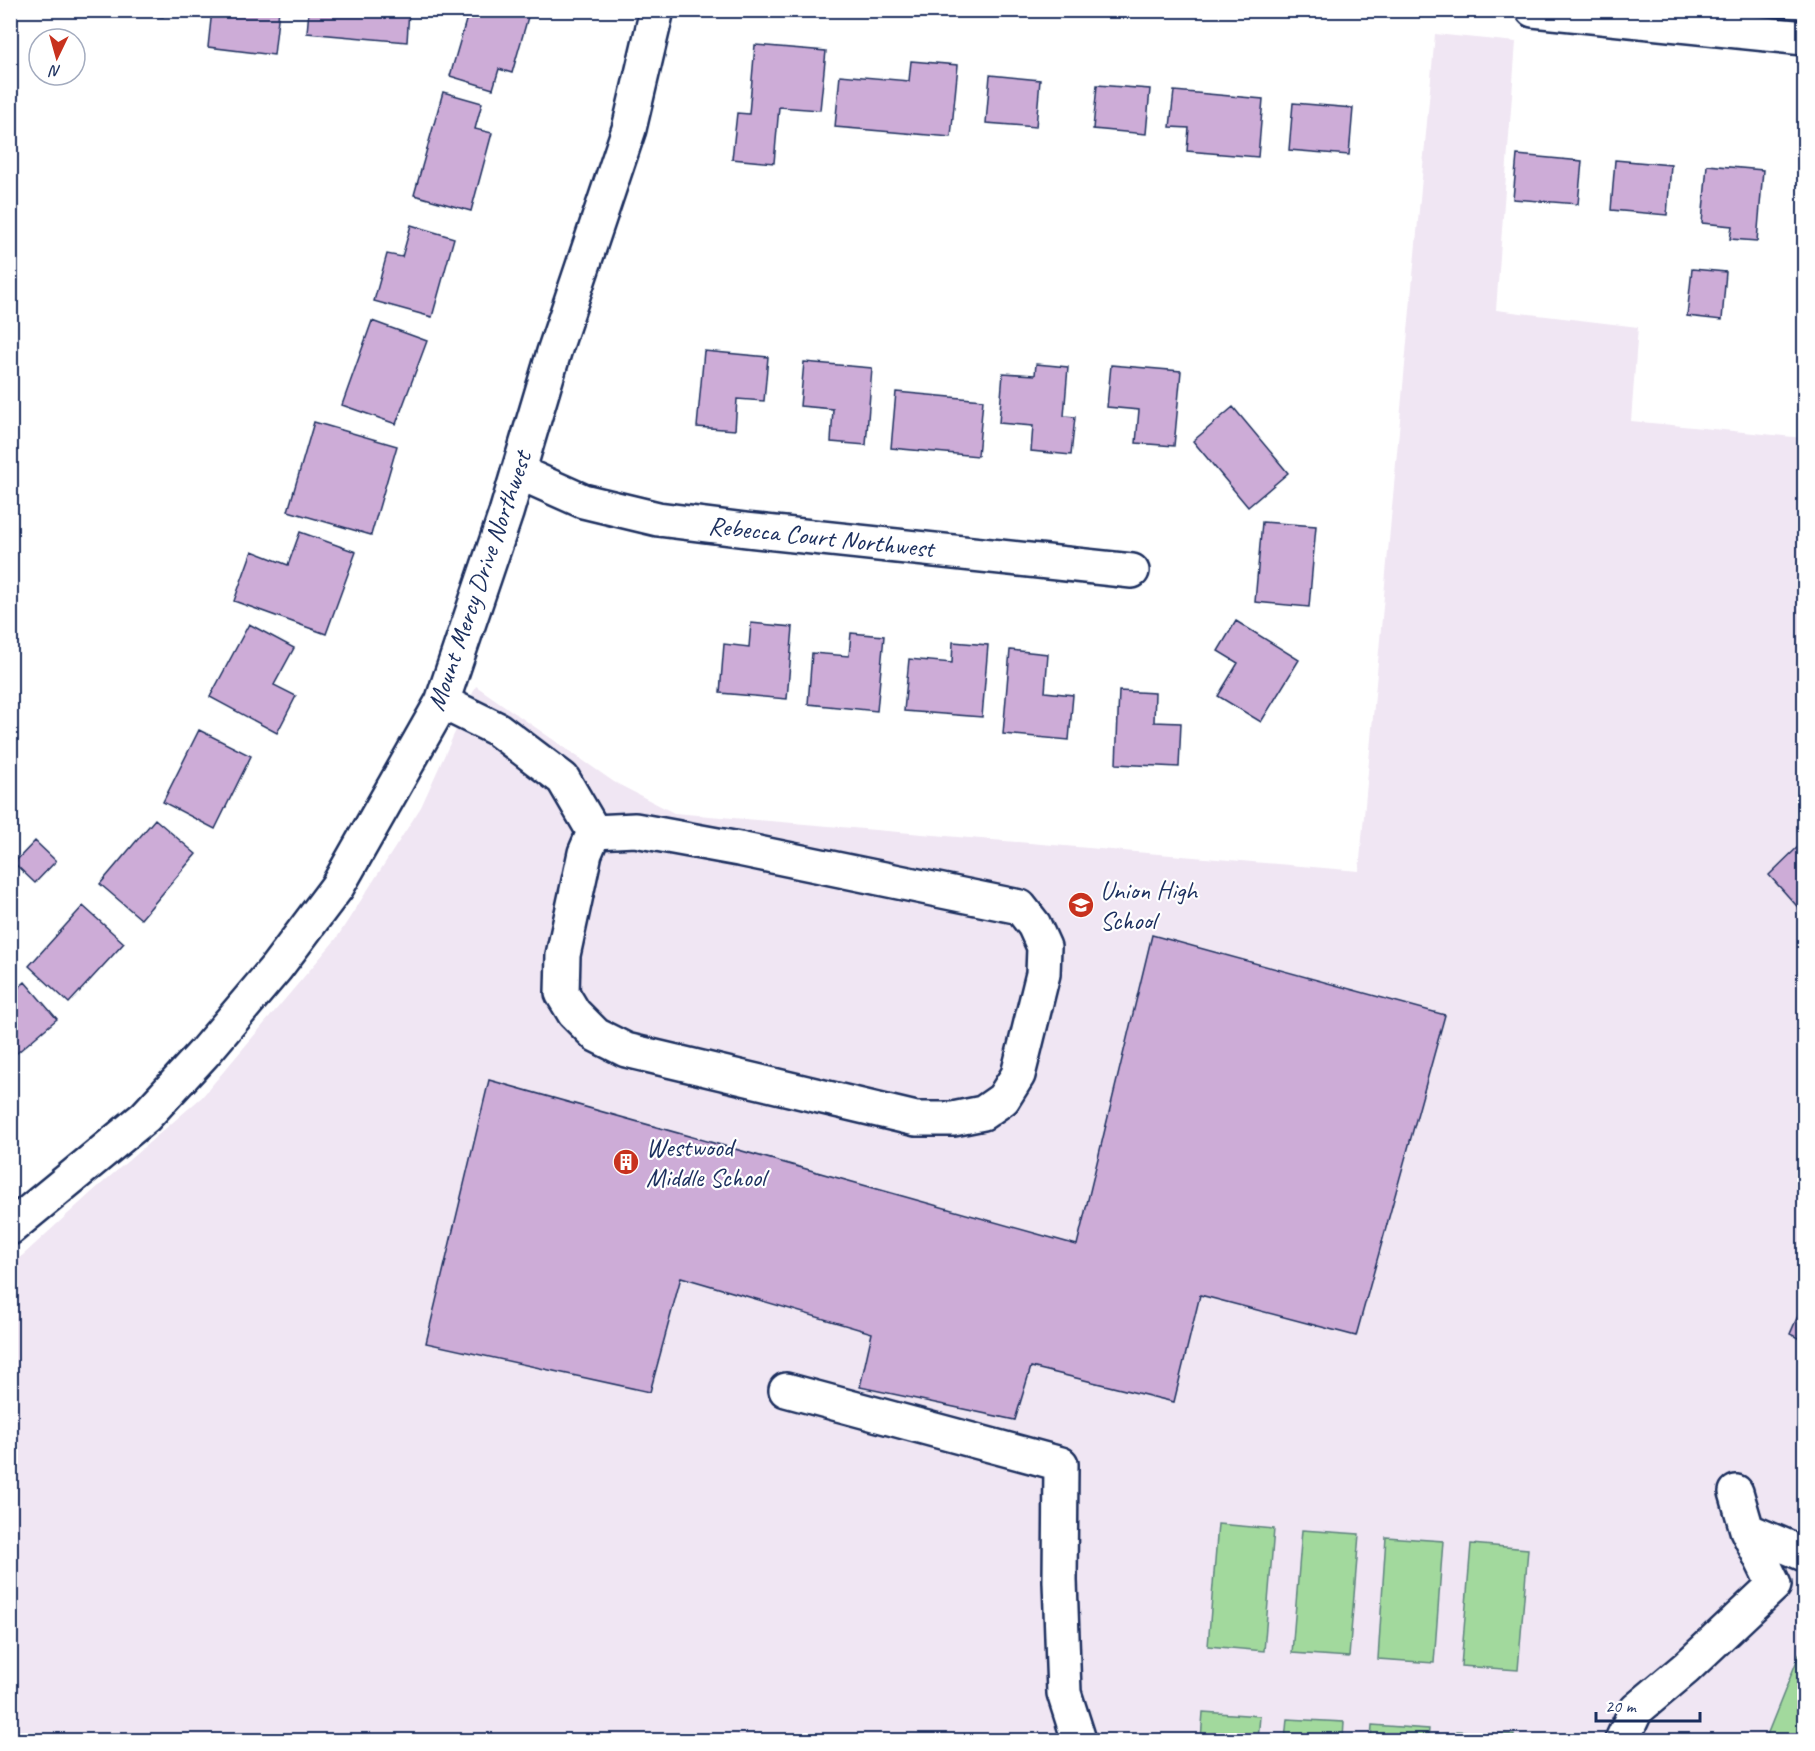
<svg xmlns="http://www.w3.org/2000/svg" width="1815" height="1751" font-family="Caveat,sans-serif">
<style>
.built{fill:#f0e6f3}
.green{fill:#a2d99d;stroke:#5e847e;stroke-width:1.5}
.building{fill:#cdacd7;stroke:#1b2f5e;stroke-width:1.5}
.lines{fill:none;stroke-linecap:round;stroke-linejoin:round}
.minor-casing{stroke:#1b2f5e;stroke-width:38}
.major-casing{stroke:#1b2f5e;stroke-width:38}
.minor{stroke:#fff;stroke-width:33}
.major{stroke:#fff;stroke-width:33}
.labels{text-anchor:middle;dominant-baseline:central;stroke-width:4.5;stroke-linejoin:round;paint-order:stroke}
.street-label{font-size:26px;fill:#1b2f5e;stroke:#fff}
.poi-label{font-size:26px;fill:#1b2f5e;stroke:#fff;text-anchor:start}
</style>
<rect width="100%" height="100%" fill="#fff"/>
<filter id="ink" filterUnits="userSpaceOnUse"><feTurbulence type="fractalNoise" baseFrequency=".0167" numOctaves="2"/><feDisplacementMap in="SourceGraphic" scale="12" xChannelSelector="R" yChannelSelector="G"/><feConvolveMatrix kernelMatrix="1 2 1 2 8 2 1 2 1" color-interpolation-filters="sRGB"/></filter>
<g filter="url(#ink)">
<!-- built -->
<path class="built" d="M1435 34 1516 42 1496 310 1638 327 1631 421 1804 438V1740H11V1266L92 1192 202 1097 336 939 421 807 476 686 614 782 674 813 1359 871Z"/>
<!-- green -->
<path class="green" d="M1218 1524 1274 1529 1264 1651 1208 1646Z
M1302 1530 1359 1534 1349 1657 1292 1653Z
M1386 1537 1443 1541 1434 1663 1378 1659Z
M1471 1544 1528 1549 1518 1670 1461 1666Z
M1804 1643V1740H1765Z
M1203 1712 1260 1716 1258 1740H1201Z
M1287 1719 1344 1722 1343 1740H1285Z
M1372 1725 1429 1729 1428 1740H1371Z
M1457 1731 1514 1735 1513 1740H1456Z"/>
<!-- building -->
<path class="building" d="M102 10H163V17L102 12Z
M212 10H279L274 55 208 47Z
M309 10H409L407 42 307 33Z
M469 10H530L512 73 499 69 493 89 450 76Z
M755 45 826 51 820 110 779 107 774 163 732 159 737 113 749 114Z
M911 61 958 65 951 137 835 127 840 75 909 81Z
M990 75 1040 80 1036 127 986 123Z
M1097 85 1150 89 1146 134 1093 129Z
M1174 91 1263 99 1258 157 1187 151 1189 128 1170 127Z
M443 92 482 103 475 129 492 133 471 211 414 195Z
M1293 103 1353 108 1349 155 1289 150Z
M1517 155 1582 161 1578 204 1513 199Z
M1615 160 1671 165 1667 215 1611 210Z
M1707 165 1763 170 1757 241 1730 239 1732 226 1702 223Z
M411 225 454 238 432 317 374 301 387 254 402 257Z
M1692 269 1726 272 1722 320 1687 316Z
M372 321 427 341 396 424 342 405Z
M704 351 768 357 764 401 737 399 735 430 697 427Z
M804 362 872 368 866 445 831 442 833 409 800 406Z
M1036 364 1068 367 1064 416 1075 417 1071 455 1031 451 1033 426 999 423 1003 373 1035 375Z
M1111 365 1181 371 1174 446 1136 443 1139 410 1107 407Z
M896 392 983 400 978 456 891 448Z
M1233 407 1288 473 1248 507 1193 441Z
M314 422 397 446 371 535 288 511Z
M1262 522 1316 526 1309 607 1255 602Z
M300 532 356 552 326 634 234 601 252 551 288 565Z
M1236 621 1299 660 1261 722 1218 696 1238 663 1218 651Z
M751 623 793 627 787 699 720 693 724 644 749 647Z
M249 624 294 648 274 685 296 696 277 733 210 697Z
M851 633 884 636 877 711 808 704 812 653 849 656Z
M953 642 988 645 982 717 904 711 909 659 952 663Z
M1010 650 1048 654 1045 692 1073 695 1069 740 1003 734Z
M1119 691 1155 693 1154 722 1181 723 1179 767 1116 764Z
M199 730 251 756 215 829 163 802Z
M155 819 196 854 141 919 100 884Z
M35 841 56 861 35 883 14 863Z
M1804 841V914L1769 875Z
M83 906 124 943 69 1003 29 966Z
M1152 935 1445 1015 1356 1336 1200 1295 1174 1402 1031 1367 1015 1420 860 1387 872 1333 681 1277 650 1392 426 1343 489 1080 1077 1245Z
M25 982 57 1019 10 1059V995Z
M1804 1302V1341L1790 1334Z"/>
<g class="lines">
<!-- minor casing -->
<g class="minor-casing">
<path id="minor" d="M518 472 583 501 658 519 746 530 1132 571
M442 702 497 729 563 779 594 832 635 830 739 849 1020 907 1034 925 1044 947 1043 974 1018 1075 1003 1099 983 1113 953 1119H916L626 1050 596 1035 574 1013 562 993 563 955 585 853 594 832
M10 1228 145 1117 204 1053 276 968 337 887 442 702 506 513 554 352 629 129 657 10
M786 1390 1061 1464 1060 1581 1064 1693 1079 1740
M1747 1530 1804 1554
M1622 1740 1636 1710 1686 1668 1774 1585 1747 1530 1736 1492"/>
</g>
<!-- major casing -->
<g class="major-casing">
<path id="major" d="M1533 10 1804 38"/>
</g>
<!-- minor -->
<use href="#minor" class="minor"/>
<!-- major -->
<use href="#major" class="major"/>
</g>
</g>
<!-- icons -->
<defs>
<g id="school-disc" transform="scale(1.35)"><circle r="9.5" fill="#c8321e" stroke="#fff"/><path d="M0-5L7-2L0 1L-7-2ZM-4 1L0 2.5L4 1V4Q0 6-4 4Z" fill="#fff"/></g>
<g id="building-disc" transform="scale(1.35)"><circle r="9.5" fill="#c8321e" stroke="#fff"/><path d="M-4-6H4V6H1V3H-1V6H-4ZM-2.5-4.3h1.7v1.8h-1.7ZM.8-4.3h1.7v1.8H.8ZM-2.5-1h1.7V.8h-1.7ZM.8-1h1.7V.8H.8Z" fill="#fff"/></g>
</defs>
<g fill-rule="evenodd">
<use href="#school-disc" x="1081" y="905"/>
<use href="#building-disc" x="626" y="1162"/>
</g>
<g class="labels">
<!-- street labels -->
<g class="street-label">
<text transform="translate(821 537) rotate(6)">Rebecca Court Northwest</text>
<text transform="translate(479 581) rotate(-71)">Mount Mercy Drive Northwest</text>
</g>
<!-- poi labels -->
<g class="poi-label">
<text x="1100" y="890">Union High<tspan x="1100" dy="30">School</tspan></text>
<text x="646" y="1147">Westwood<tspan x="646" dy="30">Middle School</tspan></text>
</g>
</g>
<!-- margin -->
<rect width="1815" height="1751" fill="none" stroke="#fff" stroke-width="36"/>
<rect x="18" y="18" width="1779" height="1715" fill="none" stroke="#1b2f5e" stroke-width="2" filter="url(#ink)"/>
<!-- north arrow -->
<g transform="translate(57 57) rotate(185)"><circle r="28" fill="#ffffff" stroke="#a4acbf" stroke-width="1.5"/>
<path d="M0-4.5L10 22L0 15L-10 22Z" fill="#c8321e"/>
<text y="-9" font-size="16" font-weight="bold" text-anchor="middle" fill="#1b2f5e">N</text>
</g>
<!-- scale -->
<path d="M1596 1712v9h104v-9" fill="none" stroke="#1b2f5e" stroke-width="3"/>
<text x="1605" y="1712" font-size="18" fill="#1b2f5e" stroke="#ffffff" stroke-width="4.5" paint-order="stroke">20 m</text>
</svg>
